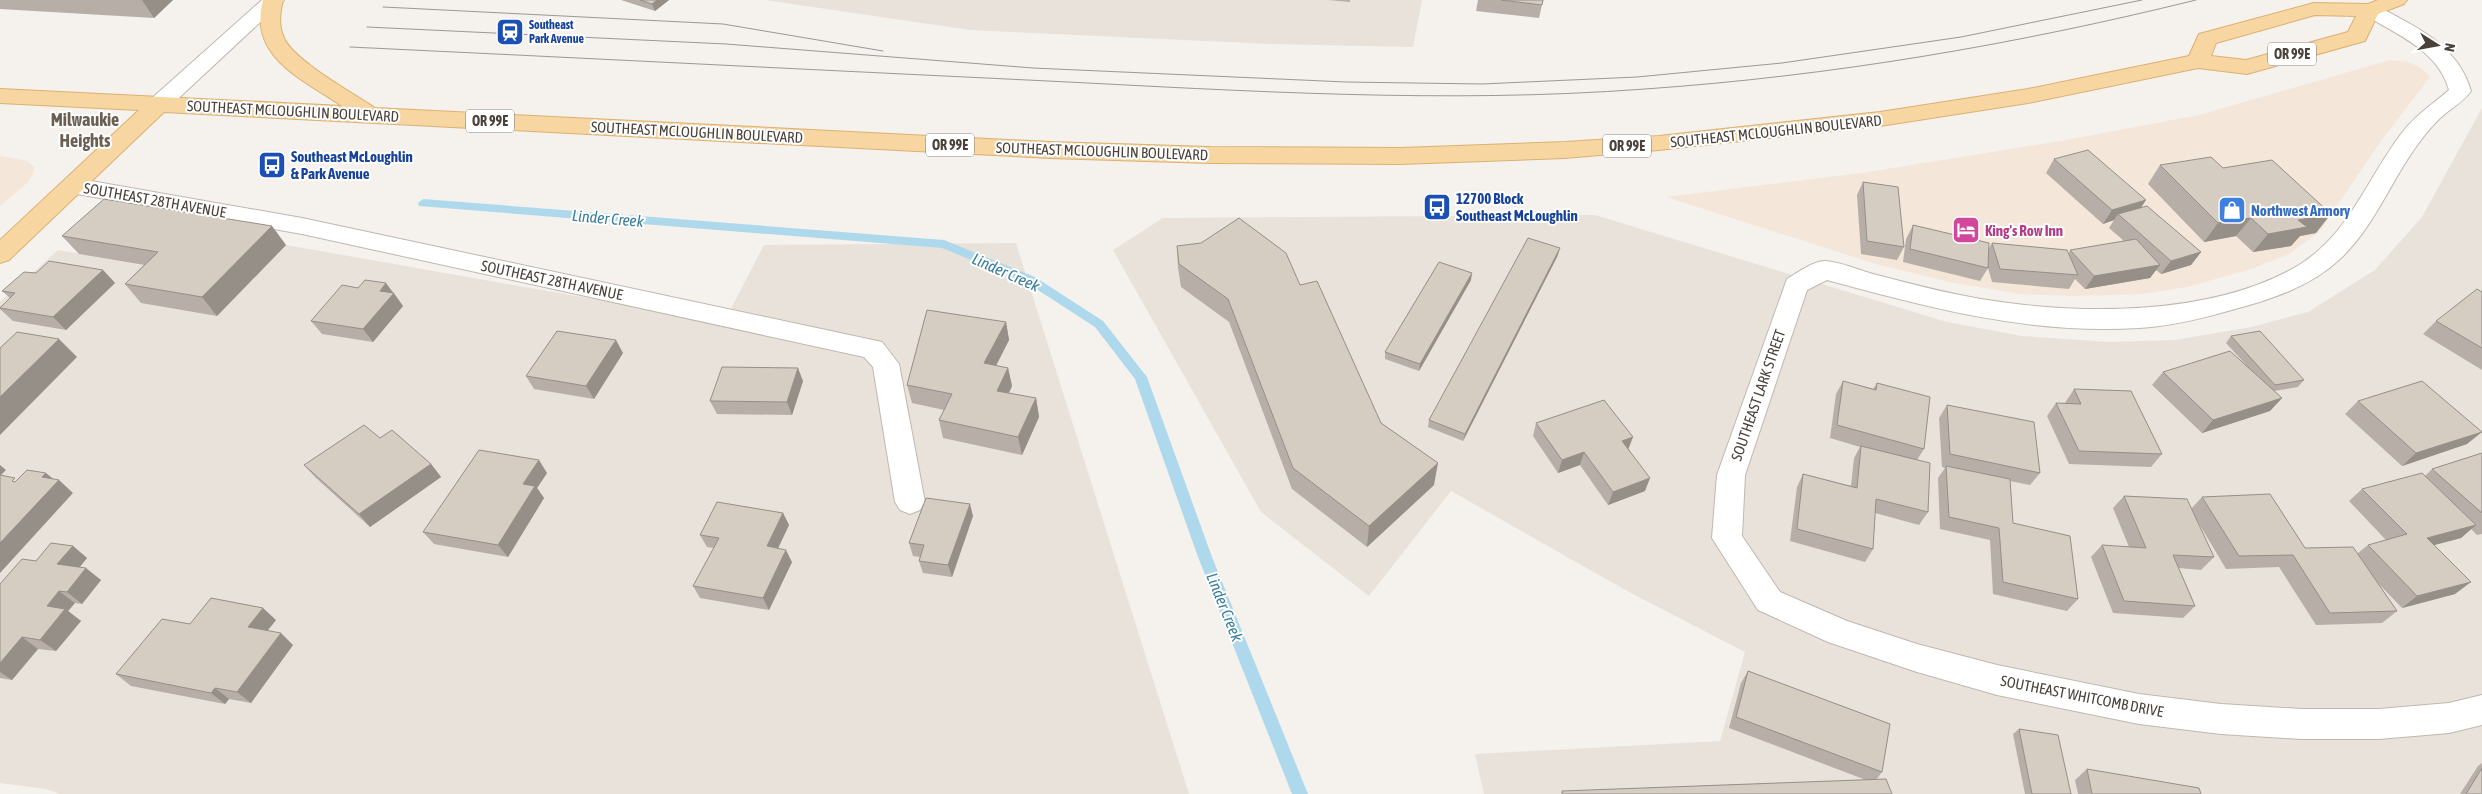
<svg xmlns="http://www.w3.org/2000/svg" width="2482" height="794" font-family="'Asap Condensed',sans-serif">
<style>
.residential{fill:#e8e2da}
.commercial{fill:#f4e6d9}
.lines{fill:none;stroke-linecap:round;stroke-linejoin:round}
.stream{fill:#aed9ec;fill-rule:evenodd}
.minor-casing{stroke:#c0b8af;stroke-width:2}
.major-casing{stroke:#dbb173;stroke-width:2}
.minor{fill:#fff;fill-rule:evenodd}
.major{fill:#f7d6a2;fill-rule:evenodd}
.tram{stroke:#999;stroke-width:1}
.wall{fill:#b7afa7}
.shaded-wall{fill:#958f88}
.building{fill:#d5ccc2;stroke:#958f88}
.labels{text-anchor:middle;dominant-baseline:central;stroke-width:4;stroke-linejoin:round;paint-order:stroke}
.far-transit-label{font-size:12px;font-weight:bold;fill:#164399;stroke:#fff;text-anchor:start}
.shield{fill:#fff;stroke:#807a75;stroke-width:1}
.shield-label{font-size:14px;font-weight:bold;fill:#49413a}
.street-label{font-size:15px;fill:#49413a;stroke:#fff}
.transit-label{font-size:15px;font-weight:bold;fill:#164399;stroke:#fff;text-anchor:start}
.shop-label{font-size:15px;font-weight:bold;fill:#366cbe;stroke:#fff;text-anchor:start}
.hotel-label{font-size:15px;font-weight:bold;fill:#b23c85;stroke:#fff;text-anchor:start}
.water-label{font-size:16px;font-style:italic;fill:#367d9d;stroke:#fff}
.quarter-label{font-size:18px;font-weight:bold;fill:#6b5e52;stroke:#fff}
</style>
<rect width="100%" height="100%" fill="#f5f1ec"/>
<!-- residential -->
<path class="residential" d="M765 0H1422L1413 47 1271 44 970 30Z
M2482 108V794H1484L1475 754 1720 741 1745 652 1627 591 1451 491 1369 596 1261 512 1113 250 1163 218 1595 215 1947 322 2022 336 2110 342 2175 340 2251 327 2308 312 2375 270 2422 217Z
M1016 243 1189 794H60L46 789 0 783V302L58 250 174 271 286 245 724 322 764 245Z"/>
<!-- commercial -->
<path class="commercial" d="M2390 60 2408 62 2421 68 2430 77 2381 141 2319 232 2289 254 2251 269 2187 287 2141 294 2076 296 2021 294 1950 282 1876 264 1666 197 1862 173 2061 141 2199 115Z
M0 156 28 161 34 167 33 174 27 183 0 206Z"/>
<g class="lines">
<!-- stream -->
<path class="stream" d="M423 199 944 240 1035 277 1103 321 1147 377 1212 557 1308 794H1292L1198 557 1135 379 1095 327 1027 283 942 248 419 206 418 203Z"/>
<!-- minor casing -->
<g class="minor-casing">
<path id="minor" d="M262 0H284L167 109 159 111 151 109 148 104 151 99Z
M2370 4 2377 6C2416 27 2458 45 2471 91 2464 101 2455 106 2446 113 2435 122 2426 133 2418 144 2390 182 2375 226 2340 259 2311 286 2273 299 2235 309 2204 318 2172 326 2139 328 2032 335 1929 308 1827 280L1807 290 1745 475 1742 536 1780 592 1847 621 1917 644 1997 665 2139 694 2221 704 2302 709H2379L2449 703 2482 695V725L2449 733 2379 739H2302L2221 734 2139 724 1997 695 1917 672 1828 642 1758 610 1712 538 1717 475 1787 279C1797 273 1813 261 1825 261 1842 262 1860 271 1877 275 1911 284 1946 293 1981 299 2078 315 2212 317 2299 265 2349 234 2367 179 2401 134 2415 115 2432 105 2449 90 2438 50 2396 34 2363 14L2360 10 2363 6Z
M74 178 302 218 882 342 899 364 925 502 920 510 910 514 900 510 895 502 873 367 864 357 302 234 66 192 62 186 66 180Z"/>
</g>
<!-- major casing -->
<g class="major-casing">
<path id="major" d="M263 0H283C280 13 278 25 284 38 293 60 353 93 375 108L1050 142 1210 147 1401 148 1565 142 1659 136 1880 112 2028 89 2189 56 2199 34 2314 3 2368 4 2378 0H2407L2404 4 2378 14 2365 41 2247 74 2198 68 2028 103 1880 126 1659 150 1565 158 1401 164 1210 163 1050 158 164 112 9 260 0 263V240L139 110 0 103V89L342 106C302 79 248 57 263 0ZM2315 15 2356 16 2348 32 2246 60 2211 56 2216 43Z"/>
</g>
<!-- minor -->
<use href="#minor" class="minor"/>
<!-- major -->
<use href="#major" class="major"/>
<!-- tram -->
<path class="tram" d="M383 7 723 24 883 51
M367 27 726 44 1033 68 1346 82 1482 84 1637 77 1782 63 1961 37 2142 0
M350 47C583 58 816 70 1048 81 1247 91 1446 104 1645 89 1831 76 2014 45 2196 0"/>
</g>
<!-- wall -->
<path class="wall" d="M0 0H173L154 18 0 9Z
M621 0H669L655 11Z
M1328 0H1350V2Z
M1478 0H1543L1539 18 1476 11Z
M2054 159 2141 208 2201 252 2191 265 2161 274 2156 270 2150 278 2085 289 2075 279 2069 289 1992 282 1988 268 1980 281 1903 262 1906 239 1913 225 1989 248 1992 243 2069 253 2070 250 2124 241 2109 228 2114 220 2103 224 2046 173Z
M2160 165 2223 168 2316 233 2300 236 2291 246 2253 252 2236 236 2204 242 2148 184Z
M1863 182 1904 247 1897 260 1861 254 1857 195Z
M62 236 286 245 217 316 141 303 125 284 144 265 79 254Z
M1177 246 1300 285 1381 423 1434 485 1367 547 1292 489 1229 322 1181 287 1178 268Z
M1558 255 1463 441 1428 427 1429 420Z
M103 270 115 283 66 330 13 321 0 309V307L10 298 2 291 36 273Z
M1471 280 1419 371 1385 359V352Z
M2482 292V370L2423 334 2436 321Z
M393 293H394L403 306 373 342 322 334 311 321Z
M1006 322 1009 340 996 366 1008 368 1012 386 1009 393 1036 398 1039 417 1022 455 943 438 939 420 944 410 912 403 907 385Z
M2231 336 2304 380 2298 387 2274 391 2282 398 2270 411 2202 433 2152 385 2163 372 2246 365 2226 343Z
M623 353 594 399 534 389 526 376Z
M803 381 792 415 717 414 710 401Z
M1843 381 1873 389 1877 383 1924 449 1917 460 1928 512 1919 525 1875 513 1873 549 1865 562 1790 541 1797 487 1803 474 1851 486 1854 458 1860 447 1830 438 1836 394Z
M2074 389 2162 454 2151 467 2069 464 2047 416 2056 403H2065Z
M2358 401 2467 444 2402 466 2345 414Z
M1947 405 2040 473 2030 485 2010 481 2013 523 2078 599 2067 611 1993 594 1990 540 1940 529 1938 478 1945 468 1942 467 1939 418Z
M1536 423 1629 449 1645 491 1608 505 1580 465 1558 473 1533 436Z
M380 438 431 464 441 477 370 527 315 477 304 465Z
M2482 453V534L2477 535 2471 529 2461 538 2434 545 2455 594 2402 608 2378 583 2397 611 2382 623 2316 625 2279 567 2226 569 2195 517 2214 557 2201 570 2179 568 2195 606 2183 618 2113 613 2091 557 2102 545 2129 547 2113 508 2124 496 2191 509 2202 497 2305 548 2358 553 2368 545 2386 540 2349 501 2362 489 2425 476 2432 469Z
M547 473 537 488 544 498 508 557 434 544 423 532Z
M783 513 789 525 778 548 792 562 769 610 700 598 693 586 714 548 707 547 700 535Z
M973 516 952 577 923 573 919 561 920 557 913 556 909 543Z
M73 546 87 558 80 567 101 580 82 604 75 603 68 611 81 621 56 651 38 649 12 680 0 678V584L36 561Z
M276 620 267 631 293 645 251 703 229 699 225 704 131 686 116 674 190 624Z
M1748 671 1882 772 1876 780 1892 794H1561L1562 791 1866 780 1729 728 1741 683Z
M2019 729 2071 794H2025L2013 734Z
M2482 763V794H2460L2478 766Z
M2087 769 2201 794H2078L2075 780Z"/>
<!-- shaded-wall -->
<path class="shaded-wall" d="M142 0H173L154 18Z
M657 0H669L655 11 652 4Z
M2146 200 2137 214H2118L2114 220 2103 224 2112 210Z
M2331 214 2316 233 2300 236 2291 246 2253 252 2268 234 2298 220Z
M2251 218 2236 236 2204 242 2218 223Z
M272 226 286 245 217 316 202 297Z
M1560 248 1558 255 1463 441 1465 434Z
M2201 252 2191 265 2161 274 2171 261Z
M2160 265 2150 278 2085 289 2094 276Z
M103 270 115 283 66 330 53 317Z
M1472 273 1471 280 1419 371 1420 364Z
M386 283 403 306 373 342 363 329 380 291Z
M1006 322 1009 340 988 381 984 363Z
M59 339 77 357 0 435V397Z
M616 340 623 353 594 399 586 386Z
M798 368 803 381 792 415 787 402Z
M1008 368 1012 386 1001 409 997 391Z
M1036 398 1039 417 1022 455 1018 437Z
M2282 398 2270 411 2202 433 2213 420Z
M2482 432 2467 444 2402 466 2416 453Z
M1633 437 1628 450 1622 441Z
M1584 452 1580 465 1558 473 1562 460Z
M539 460 547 473 537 488 544 498 508 557 498 545 523 484Z
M1438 463 1434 485 1367 547 1369 526Z
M431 464 441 477 370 527 359 514Z
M0 465 6 470 0 476Z
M46 473 57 482 59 480 73 493 0 573V543L42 477Z
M1650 478 1645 491 1608 505 1613 492Z
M970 504 973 516 952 577 948 565Z
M783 513 789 525 773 559 767 546Z
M2476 525 2461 538 2412 551 2427 538Z
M73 546 87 558 72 576 57 564Z
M786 550 792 562 769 610 763 598Z
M86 568 101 580 82 604 67 592Z
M2471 582 2455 594 2402 608 2417 596Z
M59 591 75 603 68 611 81 621 56 651 40 640 47 606Z
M263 608 276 620 261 639 248 627Z
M281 633 293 645 251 703 237 692Z
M22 637 38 649 12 680 0 672V663Z
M215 688 229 699 225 704 211 693Z"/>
<!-- building -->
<path class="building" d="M640 0H657L652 4Z
M1501 0H1543L1542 5Z
M2088 150 2146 200 2112 210 2054 159Z
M2211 157 2223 168 2272 160 2331 214 2298 220 2307 227 2268 234 2251 218 2218 223 2160 165Z
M1863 182 1898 187 1904 247 1867 241Z
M104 199 272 226 202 297 125 284 158 252 62 236Z
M2147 206 2201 252 2171 261 2118 214Z
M1239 218 1286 253 1300 285 1317 281 1381 423 1438 463 1369 526 1293 468 1228 299 1179 264 1177 246 1201 243Z
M1913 225 1989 243 1988 268 1910 249Z
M1528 238 1560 248 1465 434 1429 420Z
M2136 239 2160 265 2094 276 2070 250Z
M1992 243 2067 250 2078 275 2000 269Z
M49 261 103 270 53 317 0 308 15 293 2 291 24 272 36 273Z
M1439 262 1472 273 1420 364 1385 352Z
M365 280 386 283 380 291 394 293 363 329 311 321 342 285 358 288Z
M2477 289 2482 292V348L2436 321Z
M927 310 1006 322 984 363 1008 368 997 391 1036 398 1018 437 939 420 952 394 907 385Z
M557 331 616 340 586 386 526 376Z
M2260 331 2304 380 2275 385 2231 336Z
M17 332 59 339 0 397V348Z
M2230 351 2282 398 2213 420 2163 372Z
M722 367 798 368 787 402 710 401Z
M1843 381 1876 390 1877 383 1930 397 1924 449 1837 425Z
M2422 381 2482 432 2416 453 2358 401Z
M2074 389 2131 391 2162 454 2079 451 2056 403 2081 404Z
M1604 400 1633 437 1622 441 1650 478 1613 492 1584 452 1562 460 1536 423Z
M1947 405 2034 422 2040 473 1950 454Z
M364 425 380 438 392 430 431 464 359 514 304 465Z
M1861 446 1930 463 1928 512 1876 499 1873 549 1797 529 1803 474 1857 488Z
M479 450 539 460 523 484 535 486 498 545 423 532Z
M2482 453V513L2432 469Z
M1946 466 2010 479 2013 523 2070 536 2078 599 2003 582 1999 528 1949 517Z
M27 470 46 473 42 477 59 480 0 543V475L15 478 12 481 15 482Z
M2422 473 2476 525 2427 538 2471 582 2417 596 2368 545 2407 534 2362 489Z
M2270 494 2305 548 2353 547 2397 611 2330 613 2293 555 2239 556 2202 497Z
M2124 496 2187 499 2214 557 2173 555 2195 606 2124 601 2102 545 2146 548Z
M926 498 970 504 948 565 919 561 924 545 909 543Z
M717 502 783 513 767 546 786 550 763 598 693 586 719 538 700 535Z
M51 543 73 546 57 564 86 568 67 592 59 591 47 606 65 609 40 640 22 637 0 663V584L22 559 36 561Z
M211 598 263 608 248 627 281 633 237 692 215 688 211 693 116 674 162 619 190 624Z
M1748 671 1890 724 1882 772 1736 717Z
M2019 729 2058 735 2071 794H2032Z
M2482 768V794H2466Z
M2087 769 2199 788 2201 794H2092Z
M1886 779 1892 794H1563L1562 791Z"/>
<!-- icons -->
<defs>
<g id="station-square" transform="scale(1.4375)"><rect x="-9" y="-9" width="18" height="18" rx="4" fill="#1a4fb4" stroke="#fff"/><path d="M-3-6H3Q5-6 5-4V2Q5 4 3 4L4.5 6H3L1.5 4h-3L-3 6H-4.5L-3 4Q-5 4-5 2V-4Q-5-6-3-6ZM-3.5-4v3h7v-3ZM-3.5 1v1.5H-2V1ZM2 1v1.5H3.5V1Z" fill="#fff"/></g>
<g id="bus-square" transform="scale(1.4375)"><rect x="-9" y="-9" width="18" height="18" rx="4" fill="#1a4fb4" stroke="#fff"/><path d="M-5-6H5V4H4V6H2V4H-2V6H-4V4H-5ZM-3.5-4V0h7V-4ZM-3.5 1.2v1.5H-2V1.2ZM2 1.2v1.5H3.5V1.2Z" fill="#fff"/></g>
<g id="shop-square" transform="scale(1.4375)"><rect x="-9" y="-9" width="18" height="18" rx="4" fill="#3f7fe0" stroke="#fff"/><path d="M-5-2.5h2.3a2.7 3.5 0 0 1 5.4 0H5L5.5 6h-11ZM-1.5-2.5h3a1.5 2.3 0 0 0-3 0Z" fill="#fff"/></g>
<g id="hotel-square" transform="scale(1.4375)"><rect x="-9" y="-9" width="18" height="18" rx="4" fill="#d1479c" stroke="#fff"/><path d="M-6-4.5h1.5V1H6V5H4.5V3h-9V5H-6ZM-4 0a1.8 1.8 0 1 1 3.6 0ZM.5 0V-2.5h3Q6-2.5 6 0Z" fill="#fff"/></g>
</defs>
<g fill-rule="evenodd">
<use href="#station-square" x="510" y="32"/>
<use href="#bus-square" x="272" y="165"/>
<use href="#bus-square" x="1437" y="207"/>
<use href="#shop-square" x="2232" y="210"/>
<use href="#hotel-square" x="1966" y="230"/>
</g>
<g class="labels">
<!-- far-transit labels -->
<g class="far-transit-label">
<text x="529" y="25">Southeast<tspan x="529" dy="14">Park Avenue</tspan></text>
</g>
<!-- shield labels -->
<g class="shield">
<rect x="2268" y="42.5" width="48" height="23" rx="4"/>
<rect x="466" y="109.5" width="48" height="23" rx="4"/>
<rect x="926" y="133.5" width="48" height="23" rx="4"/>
<rect x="1603" y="134.5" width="48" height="23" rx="4"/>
</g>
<g class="shield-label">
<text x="2292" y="54">OR 99E</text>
<text x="490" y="121">OR 99E</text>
<text x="950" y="145">OR 99E</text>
<text x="1627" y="146">OR 99E</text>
</g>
<!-- street labels -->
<g class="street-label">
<text transform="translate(293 111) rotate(3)">SOUTHEAST MCLOUGHLIN BOULEVARD</text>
<text transform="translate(1776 131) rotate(-6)">SOUTHEAST MCLOUGHLIN BOULEVARD</text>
<text transform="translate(697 132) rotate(3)">SOUTHEAST MCLOUGHLIN BOULEVARD</text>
<text transform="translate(1102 151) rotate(2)">SOUTHEAST MCLOUGHLIN BOULEVARD</text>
<text transform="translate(155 200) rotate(10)">SOUTHEAST 28TH AVENUE</text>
<text transform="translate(552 280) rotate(12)">SOUTHEAST 28TH AVENUE</text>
<text transform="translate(1758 395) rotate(-71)">SOUTHEAST LARK STREET</text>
<text transform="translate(2082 696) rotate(11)">SOUTHEAST WHITCOMB DRIVE</text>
</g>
<!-- transit labels -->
<g class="transit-label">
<text x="291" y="156">Southeast McLoughlin<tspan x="291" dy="17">&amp; Park Avenue</tspan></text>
<text x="1456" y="198">12700 Block<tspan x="1456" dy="17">Southeast McLoughlin</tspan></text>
</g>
<!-- shop labels -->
<g class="shop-label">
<text x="2251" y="210">Northwest Armory</text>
</g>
<!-- hotel labels -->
<g class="hotel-label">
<text x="1985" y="230">King's Row Inn</text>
</g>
<!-- water labels -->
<g class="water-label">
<text transform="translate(608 218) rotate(5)">Linder Creek</text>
<text transform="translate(1006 272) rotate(24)">Linder Creek</text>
<text transform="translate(1225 607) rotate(68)">Linder Creek</text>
</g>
<!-- quarter labels -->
<g class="quarter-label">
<text x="85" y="119">Milwaukie<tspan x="85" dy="21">Heights</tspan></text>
</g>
</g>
<!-- north arrow -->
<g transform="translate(2437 45) rotate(101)" stroke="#ffffff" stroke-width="4" paint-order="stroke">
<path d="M0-4L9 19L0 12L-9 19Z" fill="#49413a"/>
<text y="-8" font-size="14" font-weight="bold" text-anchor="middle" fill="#49413a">N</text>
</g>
</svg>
